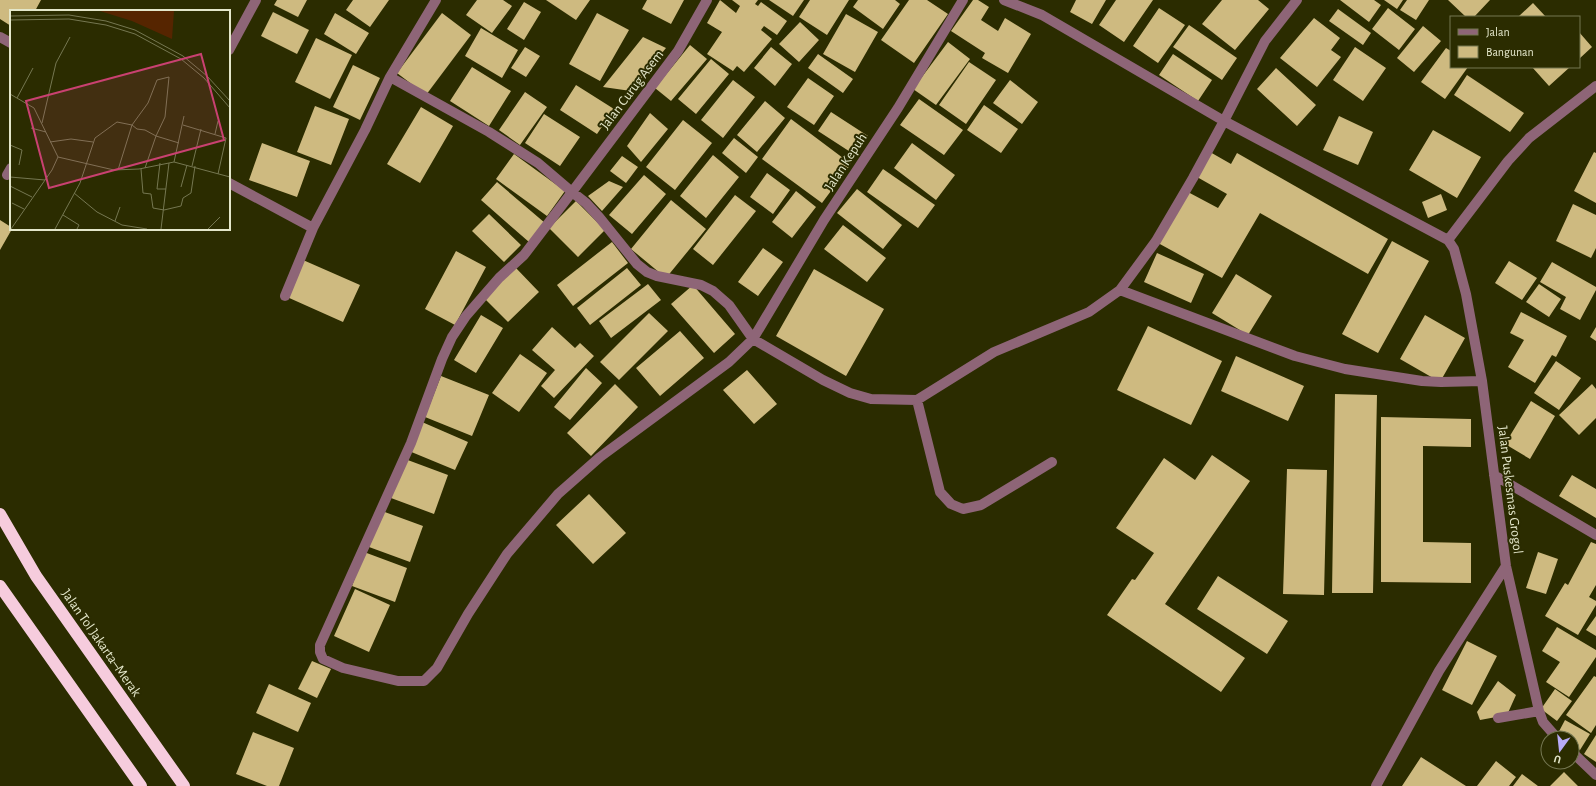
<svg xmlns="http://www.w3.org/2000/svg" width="1596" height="786" font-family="'Alegreya Sans',sans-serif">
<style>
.building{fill:#ceba80}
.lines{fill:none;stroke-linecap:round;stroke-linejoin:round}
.minor{stroke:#8e6577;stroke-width:10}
.highway{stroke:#f6ccdd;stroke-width:12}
.labels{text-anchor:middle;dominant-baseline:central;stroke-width:4;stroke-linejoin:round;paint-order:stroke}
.street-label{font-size:14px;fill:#e4e7ca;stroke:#2b2c00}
.inset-road{fill:none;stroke:#757751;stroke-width:1}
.view{fill:#c94171;fill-opacity:0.15;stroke:#c94171;stroke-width:2}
.inset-edge{fill:none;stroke:#e4e7ca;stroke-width:2}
</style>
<rect width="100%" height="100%" fill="#2b2c00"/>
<!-- building -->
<path class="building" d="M0 0H41L35 11H11V26L0 19Z
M277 0H307L298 17 274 5Z
M353 0H389L370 27 346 10Z
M477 0H503L512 6 492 33 466 15Z
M546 0H590L576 20Z
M647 0H684L671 24 642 9Z
M720 0 736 13 740 6 732 0H758L755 4 758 6 761 2 787 21 777 35 764 26 761 30 772 39 744 72 737 66 733 71 707 54 722 32 707 23Z
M769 0H804L793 16Z
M810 0H849L827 35 799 17Z
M858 0H895L900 4 883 29 853 7Z
M909 0H927L948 14 914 63 881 40Z
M973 0H978L989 7 981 20 998 31 1005 18 1031 34 1008 73 982 58 985 53 951 31Z
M1076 0H1106L1092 24 1070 12Z
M1116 0H1153L1124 42 1099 25Z
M1222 0H1258L1269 9 1235 50 1202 24Z
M1340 0H1374L1381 5 1369 22Z
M1384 0H1403L1397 9Z
M1407 0H1429L1416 20 1400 10Z
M1448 0H1490L1474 17H1466Z
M524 2 541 12 524 40 507 29Z
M1533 3 1546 17H1518Z
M1159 8 1185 25 1158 63 1133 46Z
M1388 8 1415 29 1399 50 1372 29Z
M1338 9 1371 33 1363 45 1329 21Z
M273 12 309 30 297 54 261 36Z
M335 13 369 33 356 54 324 34Z
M442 13 471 35 426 95 397 73Z
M597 13 629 30 600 81 569 64Z
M846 14 878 32 855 72 823 54Z
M1314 18 1340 38 1331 50 1341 57 1317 87 1280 58Z
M800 22 819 40 799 62 779 44Z
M1189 25 1237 58 1222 80 1173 47Z
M1423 26 1441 41 1414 72 1397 58Z
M481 28 518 50 502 78 465 56Z
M1579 32 1592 47 1579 59Z
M643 37 666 48 631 91 603 87Z
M316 38 352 55 330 99 295 82Z
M948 42 970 59 936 105 913 89Z
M690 45 707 59 671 101 655 88Z
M525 47 540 56 526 77 511 68Z
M771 47 792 64 775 86 754 68Z
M1355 47 1386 68 1363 101 1333 80Z
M1446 48 1451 51V67H1468L1445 99 1421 82Z
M818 54 853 79 843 93 808 68Z
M1173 54 1212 80 1198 101 1159 75Z
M711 59 729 74 696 114 678 99Z
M969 62 996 80 966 124 939 105Z
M353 65 380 78 360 120 333 107Z
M472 67 511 91 489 126 450 101Z
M1532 67H1570L1549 86Z
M1276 68 1316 105 1297 126 1257 89Z
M1467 75 1524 113 1510 132 1454 95Z
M808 78 834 96 814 125 787 107Z
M733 80 755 97 723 138 701 120Z
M1010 80 1038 102 1022 124 993 103Z
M576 85 614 109 597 134 560 110Z
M525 92 547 107 520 145 499 130Z
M919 99 963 130 944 155 900 125Z
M765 101 785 118 757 152 737 135Z
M984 105 1018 129 1001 153 967 130Z
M315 106 349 119 331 165 297 152Z
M421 107 453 126 420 183 387 164Z
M831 112 868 136 855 155 818 131Z
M650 113 668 129 641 162 627 146Z
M544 114 580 137 560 166 525 143Z
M1339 116 1373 132 1358 165 1323 150Z
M791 119 851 164 822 203 762 159Z
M683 120 712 143 675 190 646 167Z
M1433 130 1481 157 1457 198 1409 170Z
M734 138 758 157 746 173 722 153Z
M262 143 310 161 297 197 249 180Z
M912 143 955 175 936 200 894 168Z
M1210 152 1231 164 1237 153 1388 239 1368 274 1260 213 1222 278 1158 243 1186 191 1218 208 1227 194 1197 177Z
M1594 152 1596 153V203L1574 191Z
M514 154 565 191 547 216 496 179Z
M713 155 739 177 706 218 680 196Z
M622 156 638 167 626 183 610 171Z
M883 169 935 205 918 228 867 192Z
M767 173 790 190 773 214 750 197Z
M644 175 666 194 632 234 609 215Z
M609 181 623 187 602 211 588 196Z
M497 182 545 223 529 242 481 200Z
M857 189 902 225 883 249 837 213Z
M796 191 816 207 792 238 772 222Z
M1441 194 1447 210 1428 218 1422 202Z
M735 195 756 211 713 265 693 249Z
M671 200 706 229 666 278 631 249Z
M576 201 605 230 578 257 549 228Z
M1573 204 1596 215V248L1591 258 1556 241Z
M489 214 521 245 504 262 472 231Z
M0 220 11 227 12 229 0 250Z
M843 225 886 258 867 282 824 249Z
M1392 241 1429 261 1378 353 1342 334Z
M612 242 628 263 573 306 557 285Z
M763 248 783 262 758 296 738 282Z
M456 251 486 267 455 325 425 309Z
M1157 253 1204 274 1191 303 1144 282Z
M303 260 360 285 343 322 287 297Z
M1509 261 1537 278 1522 300 1495 283Z
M1552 262 1596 287V290L1580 320 1560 309 1566 297 1540 282Z
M515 267 539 292 508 322 484 298Z
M627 268 641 285 590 325 577 308Z
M814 269 884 309 846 376 776 336Z
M1236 274 1272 296 1248 335 1212 313Z
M648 284 661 300 611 338 599 321Z
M1539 284 1561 299 1549 317 1526 302Z
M693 285 735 334 714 353 671 304Z
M1521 312 1567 336 1556 357 1552 355 1535 383 1508 367 1524 340 1510 333Z
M649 313 668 331 619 380 600 362Z
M481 315 503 328 476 373 454 360Z
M1425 315 1465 338 1440 382 1400 359Z
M1148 326 1222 361 1191 425 1117 390Z
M552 327 575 348 580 343 594 356 554 398 541 386 555 370 532 350Z
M1596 327V341L1590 337Z
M680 331 704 358 660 396 636 368Z
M520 354 547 373 519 412 492 393Z
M1236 356 1304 386 1288 421 1221 391Z
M1556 361 1581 378 1559 410 1534 393Z
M586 368 602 383 570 420 554 407Z
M747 370 777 404 754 424 723 390Z
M441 376 489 395 472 436 425 417Z
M615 384 638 407 591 456 567 433Z
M1592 384 1596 389V418L1579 435 1559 415Z
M1335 394 1377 395 1373 593H1332Z
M1531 401 1555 416 1530 459 1505 444Z
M1381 417 1471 419V447L1423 446V542L1471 543V583L1381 582Z
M422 422 468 442 455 470 409 451Z
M1212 455 1250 481 1165 604 1245 658 1221 692 1107 615 1132 579 1135 580 1154 553 1116 528 1164 458 1195 480Z
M405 459 448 475 434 514 391 498Z
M1287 469 1327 470 1324 595 1283 594Z
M1572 475 1596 489V518L1559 496Z
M589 494 626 533 593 564 556 525Z
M382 511 423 526 410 562 369 547Z
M1591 542 1596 544V585L1589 597 1596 601V605L1578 635 1545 616 1565 583 1568 585Z
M364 552 407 568 395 602 352 586Z
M1538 552 1558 559 1546 594 1526 588Z
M1218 576 1288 621 1267 654 1197 609Z
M355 589 390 605 369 652 334 636Z
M1596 616V636L1586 630Z
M1557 627 1596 650V657L1569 697 1546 682 1560 662 1542 651Z
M1467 641 1497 656 1472 705 1442 690Z
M312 661 331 669 317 698 298 689Z
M1594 676 1596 677V725L1591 733 1566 715Z
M1498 681 1516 695 1507 715 1480 720 1477 712Z
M269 684 311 703 298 732 256 713Z
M1555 689 1572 701 1557 721 1541 709Z
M1565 720 1590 734 1580 750 1572 746V738H1559L1556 737Z
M253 732 294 748 279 786H267L236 774Z
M1596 735V762L1584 754Z
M1421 757 1466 786H1402Z
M1496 761 1516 777 1509 786H1477Z
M1564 772 1578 786H1550Z
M1522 774 1538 786H1513Z"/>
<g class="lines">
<!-- minor -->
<path class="minor" d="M963 0 898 108 824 220 753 339 729 362 600 457 558 494 507 554 468 614 437 668 424 681H398L343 668 323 659 320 652V645L411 443 442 359 452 337 466 316 499 278 524 255 572 192 586 203 599 217 637 264 647 272 657 276 701 285 713 291 729 305 753 339 823 380 850 393 871 399 917 400 994 352 1089 312 1120 290 1156 241 1193 178 1224 121 1265 41 1297 0
M1004 0 1042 15 1224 121 1448 240 1454 249 1466 294 1482 381 1506 566 1539 711 1543 722 1557 738
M0 37 11 43
M229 50 256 0
M390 77 489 132 538 163 572 192 678 51 707 0
M7 175 11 168
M229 183 313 228
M1448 240 1508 161 1529 138 1596 86
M1120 290 1295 356 1345 369 1422 381 1441 382 1482 381
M285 296 313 228 365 130 390 77 436 0
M917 400 940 492 951 504 963 509 981 505 1052 462
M1494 475 1596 535
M1498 718 1539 711
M1572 752 1596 775
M1376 786 1439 671 1506 566"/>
<!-- highway -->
<path class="highway" d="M0 514 36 576 184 786
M0 586 141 786"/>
</g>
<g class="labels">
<!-- street labels -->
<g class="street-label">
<text transform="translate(632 90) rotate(-53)">Jalan Curug Asem</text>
<text transform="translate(846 162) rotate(-57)">Jalan Kepuh</text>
<text transform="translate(1510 490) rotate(83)">Jalan Puskesmas Grogol</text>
<text transform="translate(101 643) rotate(55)">Jalan Tol Jakarta–Merak</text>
</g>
</g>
<!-- overview -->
<g transform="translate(10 10)">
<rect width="220" height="220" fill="#2b2c00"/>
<path d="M90 1H164L162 29 122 11Z" fill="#562500"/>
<path class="inset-road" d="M0 6 59 5 96 11 125 20 173 46 197 66 220 91M0 10 59 9 96 15 125 24 171 49 194 68 220 98M0 84 24 98 48 147M7 88 23 58M32 113 46 53 60 27M173 115 216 128 208 164M21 118 36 122M205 124 208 111M40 132 61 129 83 132M0 135 12 140 9 155M48 147 104 160 129 159 164 152 220 167M164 152 174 106M150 153 147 179H156M182 156 191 119M135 158 146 126 169 133M131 159 133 183 141 184 143 198 154 200 171 196 173 188 181 183 185 156M0 167 35 170M0 176 22 187M171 177 177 155M64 183 87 202 112 215 137 219M2 193 14 199M53 205 69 215 67 219M105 211 110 197M1 219 42 160 48 147M45 219 70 173 85 128 107 112 122 115 127 119 135 120 146 126 155 107 159 67 147 70 138 93 122 115 108 160M151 219 159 153M198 219 210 207"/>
<path class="view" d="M191 44 214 130 39 178 16 91Z"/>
<rect width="220" height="220" class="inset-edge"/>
</g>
<!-- legend -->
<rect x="1450" y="16" width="130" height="52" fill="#2b2c00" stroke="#757751"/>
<rect x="1458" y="29" width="20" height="6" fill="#8e6577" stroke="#757751"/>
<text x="1486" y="36" font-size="12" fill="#e4e7ca">Jalan</text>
<rect x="1458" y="46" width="20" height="12" fill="#ceba80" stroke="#757751"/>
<text x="1486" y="56" font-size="12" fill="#e4e7ca">Bangunan</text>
<!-- north arrow -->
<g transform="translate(1560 750) rotate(195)"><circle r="19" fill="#2b2c00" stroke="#757751"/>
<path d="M0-3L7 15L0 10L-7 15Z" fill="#b8abf7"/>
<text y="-6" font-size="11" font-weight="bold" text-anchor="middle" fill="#e4e7ca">U</text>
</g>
</svg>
